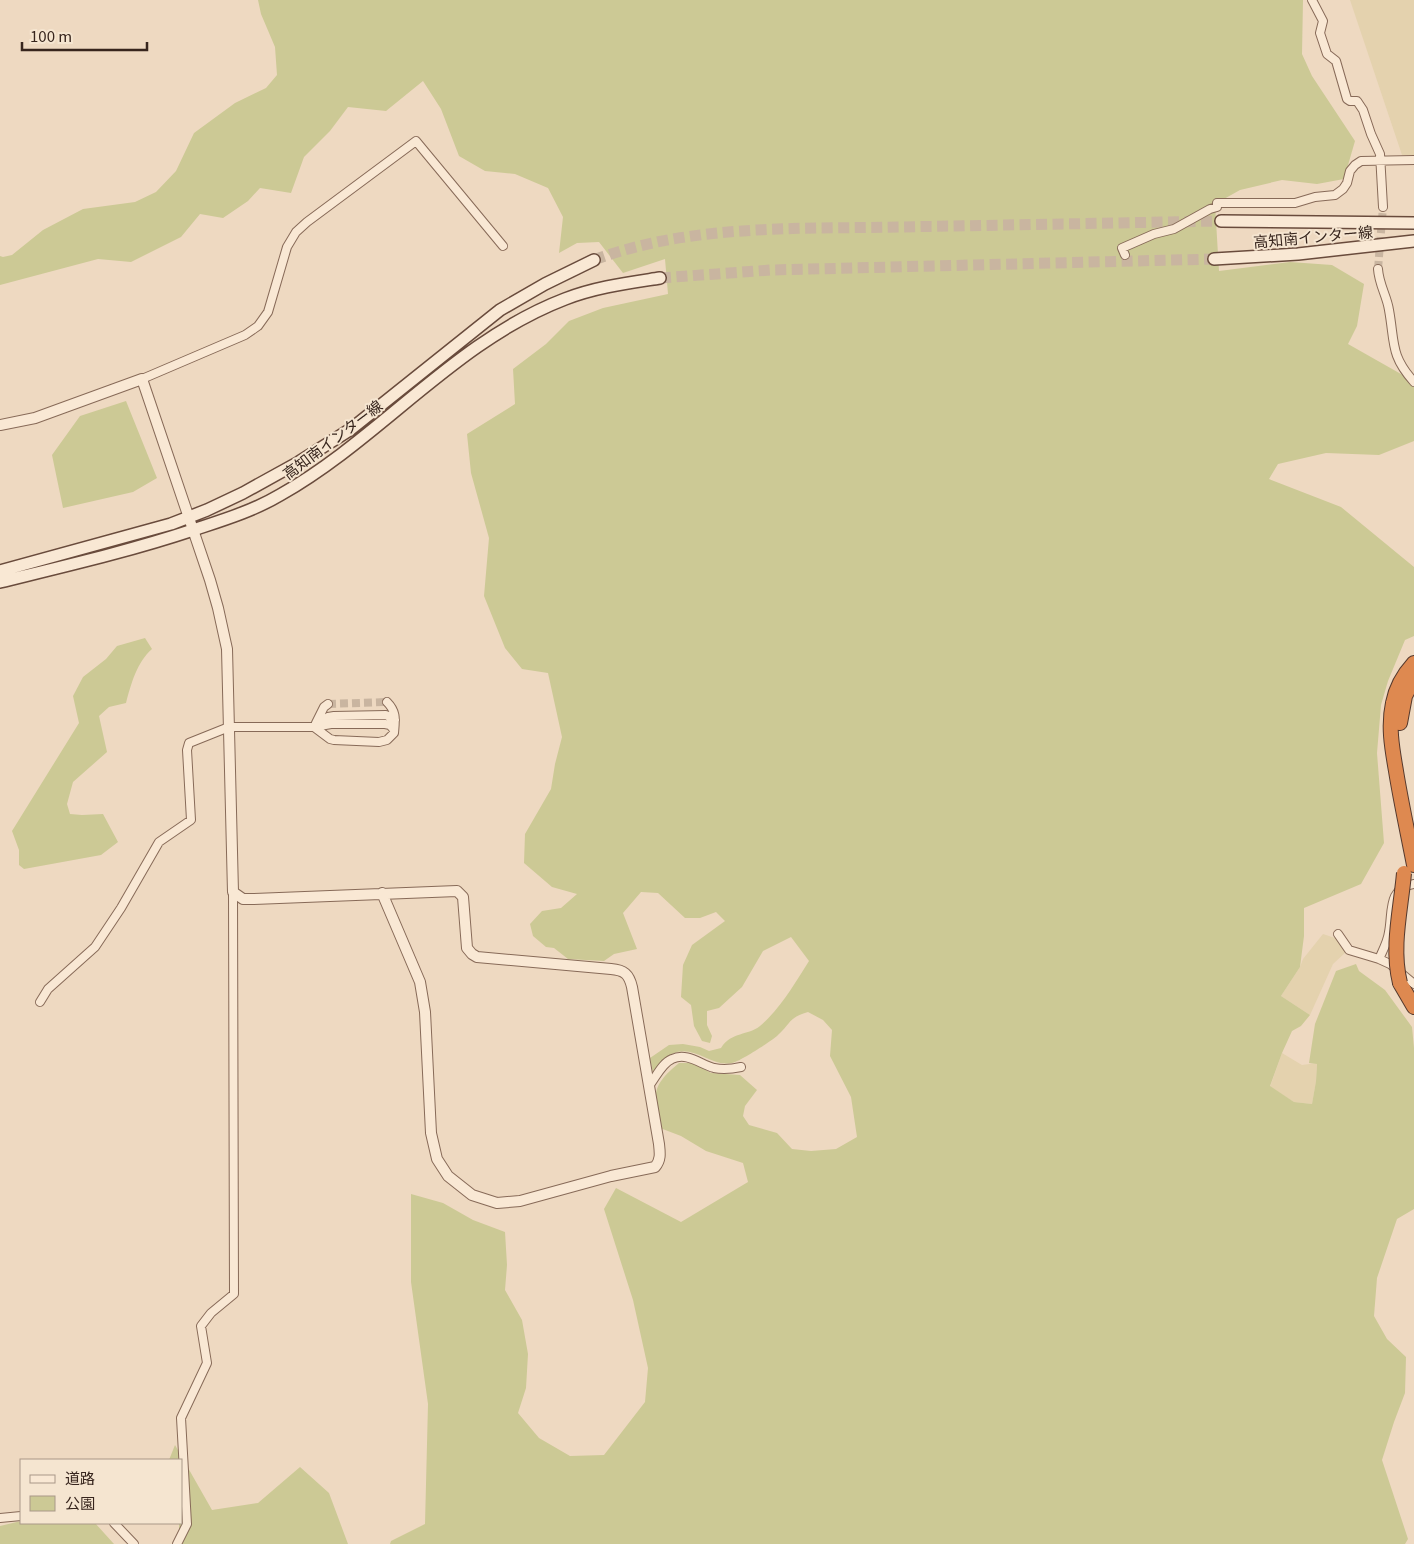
<svg xmlns="http://www.w3.org/2000/svg" width="1414" height="1544" font-family="Georgia,'Noto Sans JP',serif">
<style>
.farmland{fill:#e4d2ae}
.green{fill:#ccc995}
.lines{fill:none;stroke-linecap:round;stroke-linejoin:round}
.minor-tunnel{stroke:#c9b5a0;stroke-width:8;stroke-dasharray:8 4;stroke-linecap:butt}
.secondary-tunnel{stroke:#c9b5a0;stroke-width:11;stroke-dasharray:11 5.5;stroke-linecap:butt}
.minor-casing{stroke:#876a58;stroke-width:10}
.tertiary-casing{stroke:#876a58;stroke-width:12}
.secondary-casing{stroke:#694b3c;stroke-width:14}
.motorway-casing{stroke:#55392d;stroke-width:16}
.minor{stroke:#f9e8d4;stroke-width:8}
.tertiary{stroke:#f9e8d4;stroke-width:10}
.secondary{stroke:#f9e8d4;stroke-width:11}
.motorway{stroke:#de8950;stroke-width:14}
.motorway-bridge-casing{stroke:#55392d;stroke-width:16;stroke-linecap:butt}
.motorway-bridge{stroke:#de8950;stroke-width:14}
.labels{text-anchor:middle;dominant-baseline:central;stroke-width:4;stroke-linejoin:round;paint-order:stroke}
.street-label{font-size:15px;fill:#37251d;stroke:#f5e5d0}
</style>
<rect width="100%" height="100%" fill="#eed9c1"/>
<!-- farmland -->
<path class="farmland" d="M1350 0H1414V155H1402Z
M1323 934 1338 939 1347 951 1333 964 1310 1015 1281 996 1300 967 1303 959Z
M1282 1053 1302 1065 1317 1063 1316 1081 1312 1104 1294 1102 1270 1087Z"/>
<!-- green -->
<path class="green" d="M258 0H1303L1302 54 1312 76 1355 141 1344 179 1317 184 1282 180 1240 190 1215 204 1219 271 1290 262 1332 265 1364 284 1357 326 1348 344 1408 378 1414 379V441L1379 455 1326 453 1278 464 1269 479 1341 507 1414 567V636L1405 640 1388 681 1381 705 1377 753 1384 843 1361 884 1304 908V936L1300 967 1281 996 1310 1015 1301 1026 1292 1031 1282 1053 1270 1086 1294 1102 1312 1104 1316 1081 1317 1064 1309 1063 1315 1024 1336 971 1356 964 1359 971 1385 990 1412 1027 1414 1048V1209L1397 1219 1377 1278 1374 1316 1387 1339 1406 1357 1405 1393 1394 1422 1382 1460 1408 1539 1405 1544H390L391 1541 425 1524 428 1404 411 1282V1194L443 1203 473 1220 505 1232 507 1265 505 1290 522 1320 528 1354 526 1388 518 1413 539 1438 570 1456 604 1455 645 1402 648 1368 633 1300 604 1209 616 1188 681 1222 748 1182 743 1163 706 1151 681 1136 660 1128C654 1094 650 1087 679 1063H694L711 1073 740 1075 757 1090 745 1106 743 1116 749 1125 777 1133 792 1149 811 1151 836 1149 857 1137 851 1097 830 1056 832 1030 823 1020 808 1012C788 1018 792 1022 778 1035 775 1039 740 1061 735 1062 712 1070 695 1043 672 1054 665 1058 658 1067 653 1073L650 1058 669 1045 683 1044 700 1047 709 1051 721 1048C732 1031 748 1036 760 1026 781 1008 795 983 809 961L791 937 763 951 742 987 719 1008 707 1011V1025L712 1036 710 1043 702 1041 694 1026 691 1005 681 997 683 965 692 945 725 921 716 912 700 918H685L658 893 641 892 623 913 637 949 614 954 604 961 568 959 554 948 546 947 533 936 530 924 542 911 561 908 577 894 552 887 524 863 525 834 551 789 555 764 562 737 548 673 522 669 505 648 484 596 489 538 471 473 467 434 515 404 513 369 546 344 569 321 603 308 668 294 665 259 623 273 599 242 577 243 559 253 563 217 548 188 515 174 485 171 459 156 441 109 423 81 386 111 348 107 330 131 304 157 291 193 260 188 248 201 223 218 200 214 181 237 131 262 98 259 0 285V256L3 257 12 255 43 230 83 209 135 202 156 192 176 171 194 133 235 103 266 88 277 75 275 47 261 14Z
M126 401 157 478 133 492 63 508 52 455 80 416Z
M145 638 152 649C137 662 131 684 126 703L109 707 99 716 107 752 73 782 67 804 70 814 82 815 103 814 118 842 101 855 24 869 19 865V850L12 831 79 723 73 696 83 677 106 659 117 646Z
M175 1445 212 1510 258 1503 300 1467 329 1493 348 1544H173L179 1541V1523H181V1460H169Z
M21 1521V1523H95L114 1544H0V1526Z"/>
<g class="lines">
<!-- minor-tunnel -->
<path class="minor-tunnel" d="M1378 269 1383 207
M328 704 387 702"/>
<!-- secondary-tunnel -->
<path class="secondary-tunnel" d="M594 260C690 224 798 229 900 227 1007 225 1114 223 1221 221
M660 278 771 270 1214 259"/>
<!-- minor casing -->
<g class="minor-casing">
<path id="minor" d="M1312 0 1323 21 1320 33 1327 54 1336 61 1347 99 1350 101H1357L1363 110 1371 134 1380 154 1383 207
M1125 255 1122 248 1154 234 1174 229 1210 209 1217 207V203H1295L1315 197 1335 195 1343 189 1347 183 1350 171 1355 165 1361 161 1414 160
M1378 269C1379 285 1387 296 1389 310 1395 343 1390 355 1414 382
M142 379 245 335 258 326 268 312 287 247 296 232 307 222 416 141 503 246
M316 723 324 707 328 704
M315 726 328 717 334 716 386 715 395 720
M314 727 330 739 334 740 379 742 387 740 394 733C395 720 397 712 387 702
M1338 934 1349 950 1379 959C1383 950 1388 941 1389 932 1393 912 1387 888 1414 884
M1379 959 1390 964 1414 984
M40 1002 48 989 95 947 121 908 159 842 191 820 187 750 189 743 229 727H314L331 724H385L390 725 394 730
M649 1086C656 1077 662 1063 672 1059 687 1052 700 1064 714 1068 723 1070 732 1069 741 1067
M0 1518 21 1516
M114 1523 134 1544
M177 1544 187 1524 181 1418 207 1363 201 1326 211 1313 234 1294 233 892"/>
</g>
<!-- tertiary casing -->
<g class="tertiary-casing">
<path id="tertiary" d="M0 425 35 418 142 379 210 580 218 608 227 649 233 892 243 899H253L457 891 463 897 467 948 472 954 477 957 611 969C624 970 629 974 632 987L659 1144C660 1153 661 1160 655 1167L611 1176 520 1201 497 1203 472 1195 448 1176 437 1159 431 1133 425 1012 420 982 382 893"/>
</g>
<!-- secondary casing -->
<g class="secondary-casing">
<path id="secondary" d="M1221 221 1414 223
M1214 259 1298 254 1414 241
M0 571 171 524 207 510 243 493 299 462 351 429 500 310 545 284 594 260
M0 582C65 566 130 551 193 530 223 520 253 511 280 495 381 438 455 341 565 299 596 287 628 283 660 278"/>
</g>
<!-- motorway casing -->
<g class="motorway-casing">
<path id="motorway" d="M1414 663C1404 674 1396 687 1393 703 1388 726 1392 748 1396 771 1401 802 1408 834 1414 865
M1400 723 1405 696 1414 679
M1400 983 1414 1007"/>
</g>
<!-- minor -->
<use href="#minor" class="minor"/>
<!-- tertiary -->
<use href="#tertiary" class="tertiary"/>
<!-- secondary -->
<use href="#secondary" class="secondary"/>
<!-- motorway -->
<use href="#motorway" class="motorway"/>
<!-- motorway-bridge casing -->
<g class="motorway-bridge-casing">
<path id="motorway-bridge" d="M1400 983C1391 947 1401 909 1404 873"/>
</g>
<!-- motorway-bridge -->
<use href="#motorway-bridge" class="motorway-bridge"/>
</g>
<g class="labels">
<!-- street labels -->
<g class="street-label">
<text transform="translate(1313 236) rotate(-5)">高知南インター線</text>
<text transform="translate(332 439) rotate(-37)">高知南インター線</text>
</g>
</g>
<!-- legend -->
<rect x="20" y="1459" width="162" height="65" fill="#f5e5d0" stroke="#a99888"/>
<rect x="30" y="1475" width="25" height="8" fill="#f9e8d4" stroke="#a99888"/>
<text x="65" y="1484" font-size="15" fill="#37251d">道路</text>
<rect x="30" y="1496" width="25" height="15" fill="#ccc995" stroke="#a99888"/>
<text x="65" y="1509" font-size="15" fill="#37251d">公園</text>
<!-- scale -->
<path d="M22 42v8h125v-8" fill="none" stroke="#37251d" stroke-width="2.5"/>
<text x="30" y="42" font-size="15" fill="#37251d" stroke="#f5e5d0" stroke-width="4" paint-order="stroke">100 m</text>
</svg>
